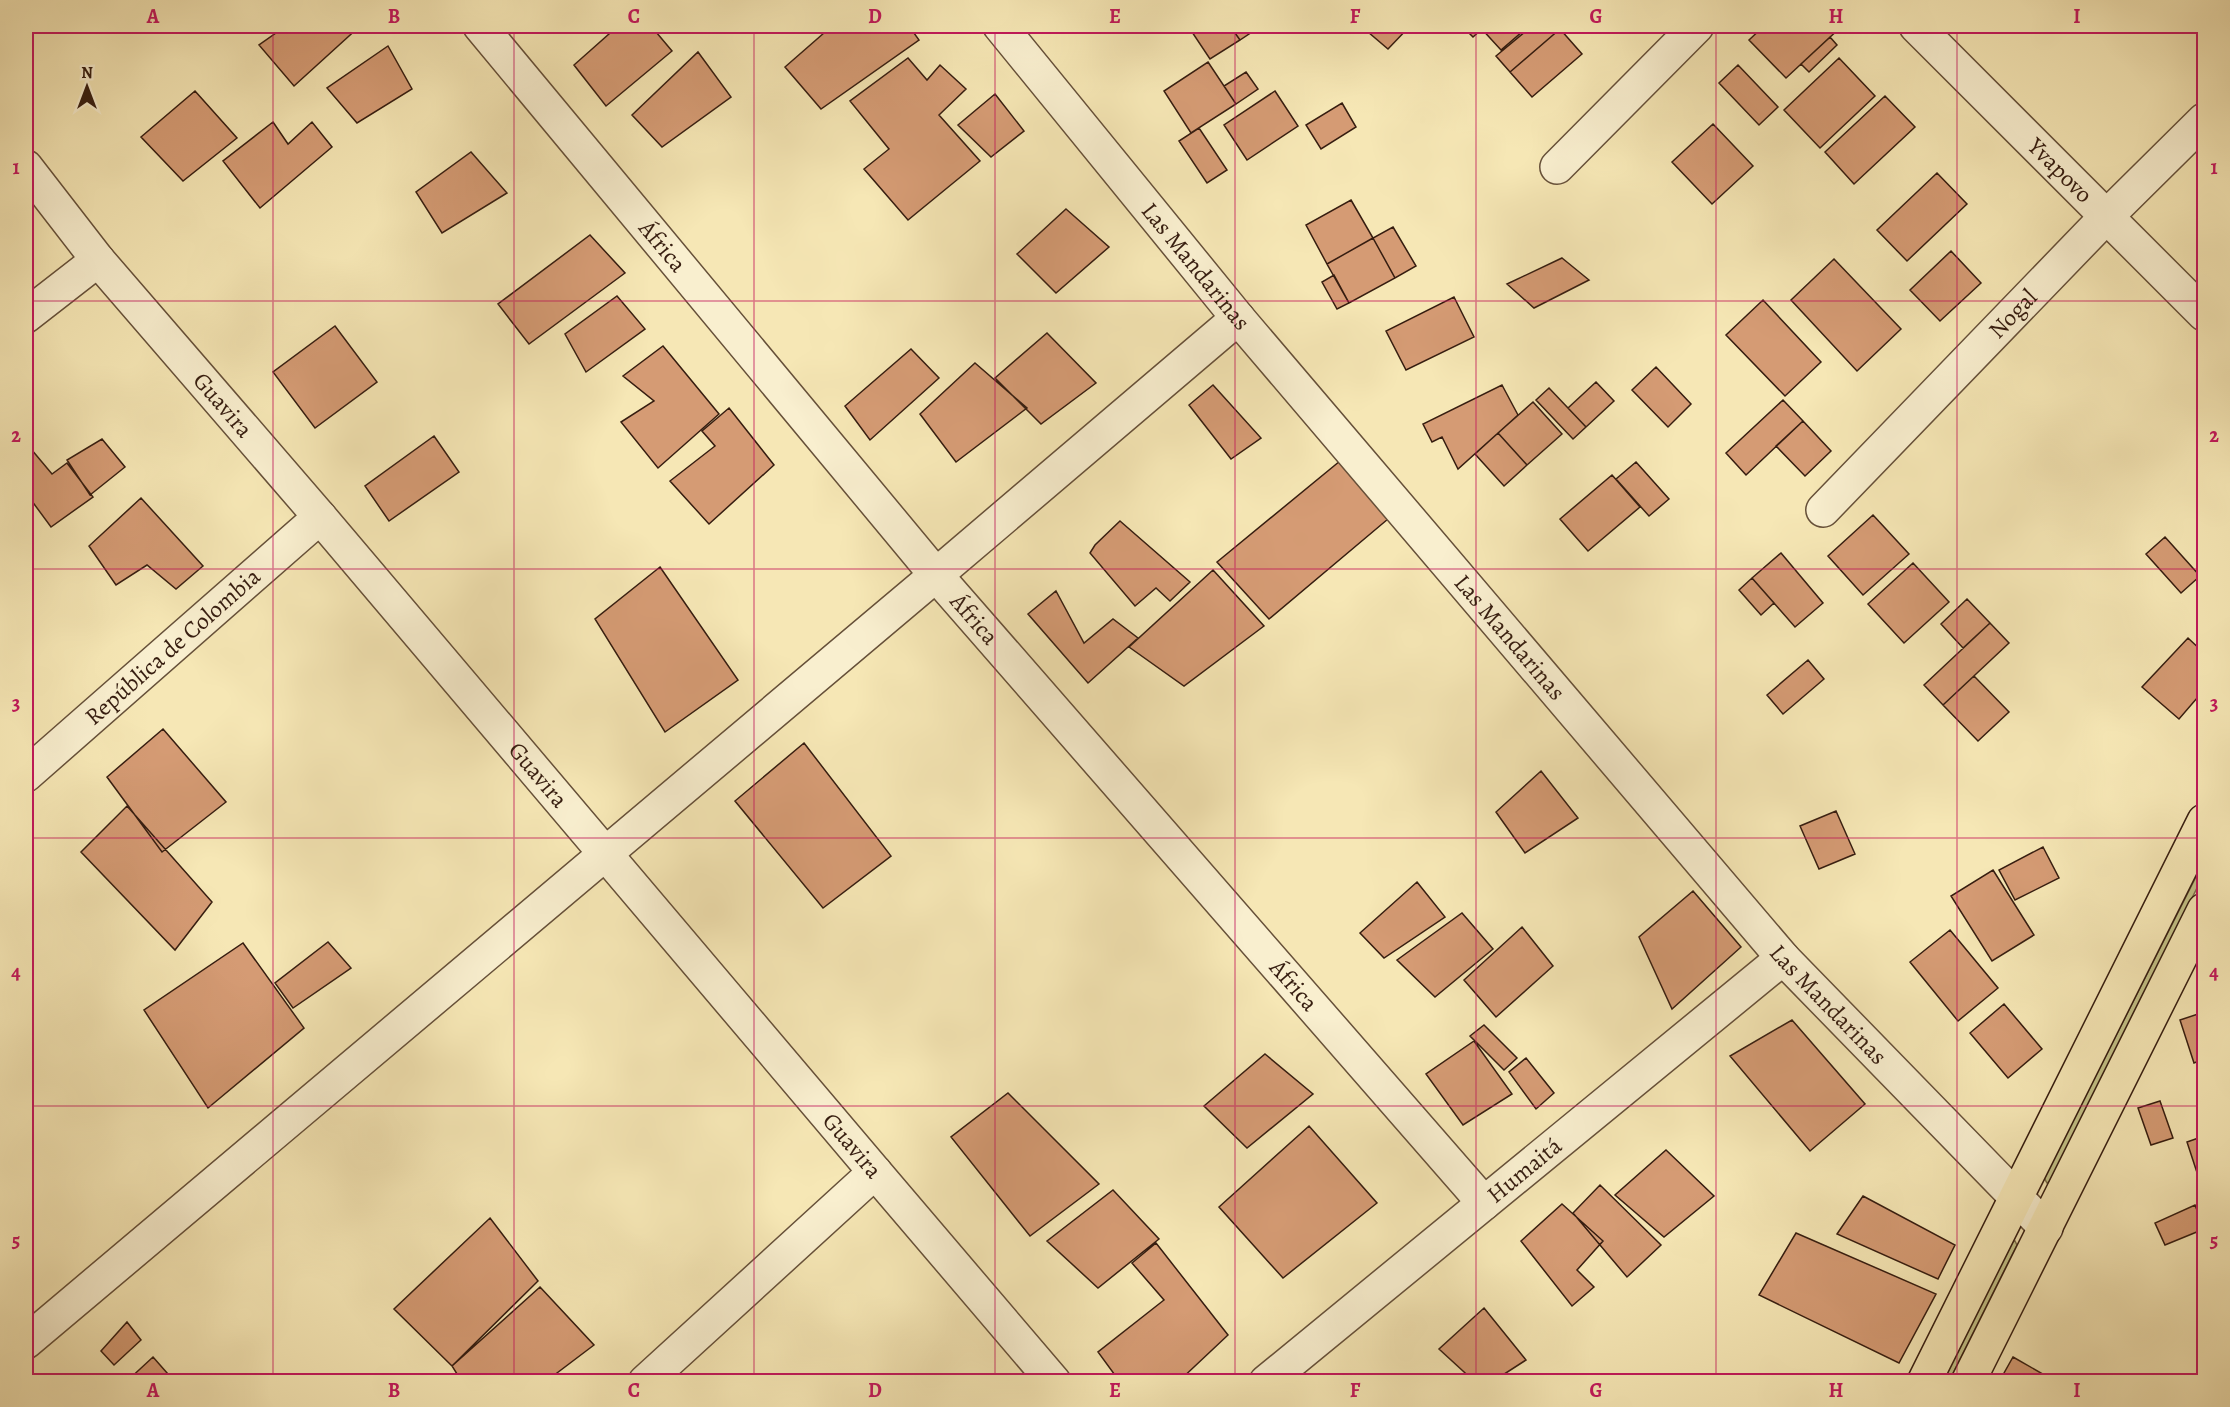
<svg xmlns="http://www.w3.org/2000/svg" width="2230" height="1407" font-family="Alegreya,serif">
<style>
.green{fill:#c4c388;stroke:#7d704c;stroke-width:1.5}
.building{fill:#d59b74;stroke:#361d10;stroke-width:1.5}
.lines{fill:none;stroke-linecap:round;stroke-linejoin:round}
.minor-casing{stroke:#665039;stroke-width:36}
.major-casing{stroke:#361d10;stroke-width:36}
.minor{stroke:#f9efcf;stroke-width:33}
.major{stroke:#f6e7b5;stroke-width:33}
.grid{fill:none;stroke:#c2185b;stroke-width:1.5;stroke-opacity:0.55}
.labels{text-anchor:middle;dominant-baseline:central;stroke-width:4.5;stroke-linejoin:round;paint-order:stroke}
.street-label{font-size:24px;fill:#361d10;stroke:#f9efcf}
.neatline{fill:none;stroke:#c2185b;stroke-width:2}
.grid-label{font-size:20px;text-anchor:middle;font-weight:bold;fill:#c2185b}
</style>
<rect width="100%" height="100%" fill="#f6e7b5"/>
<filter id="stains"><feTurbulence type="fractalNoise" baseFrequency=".00333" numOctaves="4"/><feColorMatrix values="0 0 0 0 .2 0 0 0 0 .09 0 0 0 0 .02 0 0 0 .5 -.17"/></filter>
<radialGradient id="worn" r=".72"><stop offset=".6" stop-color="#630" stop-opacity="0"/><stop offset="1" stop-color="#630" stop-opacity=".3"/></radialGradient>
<!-- green -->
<path class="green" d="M2204 861V874L2050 1181 2047 1183 2044 1178Z
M2015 1241 2017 1245 1949 1381 1942 1382 2012 1242Z"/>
<!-- building -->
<path class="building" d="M286 26H360L294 86 259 45Z
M618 26H651L672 51 606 106 574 65Z
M832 26H909L919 40 821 109 785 67Z
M1188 26H1230L1240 40 1210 59Z
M1230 26H1261L1240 40Z
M1361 26H1410L1388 49Z
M1462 26H1479L1482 29 1473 37Z
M1479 26H1529L1501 50Z
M1532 26H1557L1560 29 1510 72 1496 56Z
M1764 26H1842L1786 78 1749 40Z
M1560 29 1582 54 1532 97 1510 72Z
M1830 37 1837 45 1809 72 1801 64Z
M388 46 412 89 357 123 327 88Z
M698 52 731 97 662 147 632 115Z
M908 58 927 80 940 65 966 89 939 115 980 161 908 220 864 169 889 149 850 101Z
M1839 58 1875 96 1820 148 1784 110Z
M1208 62 1236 104 1191 133 1164 91Z
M1738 65 1778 107 1759 125 1719 83Z
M1246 72 1258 89 1236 104 1224 86Z
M195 91 237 138 183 181 141 137Z
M1275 91 1298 126 1247 160 1224 125Z
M995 94 1024 131 991 157 958 125Z
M1885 96 1915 127 1854 184 1825 152Z
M1342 103 1356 127 1321 149 1306 125Z
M273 122 288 144 312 122 332 147 260 208 223 161Z
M1713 124 1753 166 1712 204 1672 162Z
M1199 128 1227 170 1207 183 1179 141Z
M471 152 507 193 442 233 416 192Z
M1937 173 1967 204 1907 261 1877 230Z
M1351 200 1373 238 1327 264 1306 225Z
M1066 209 1109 247 1056 293 1017 254Z
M1393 227 1416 266 1395 278 1373 238Z
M590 235 625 273 529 344 498 304Z
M1373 238 1395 278 1349 303 1327 264Z
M1951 251 1981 283 1940 321 1910 290Z
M1562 258 1589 280 1534 308 1507 284Z
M1834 259 1901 329 1857 371 1791 300Z
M1334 275 1349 303 1337 309 1322 282Z
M617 296 645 329 586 372 565 334Z
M1454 297 1474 337 1406 370 1386 331Z
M1763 300 1821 362 1785 396 1726 335Z
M335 326 377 382 315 428 273 372Z
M1047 333 1096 383 1041 424 995 378Z
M663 346 719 414 658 468 621 422 654 401 623 376Z
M911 349 939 378 870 440 845 406Z
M975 363 1027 408 956 462 920 414Z
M1656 367 1691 404 1668 427 1632 390Z
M1596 382 1614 401 1586 427 1568 408Z
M1213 385 1261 438 1231 459 1189 405Z
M1502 385 1518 415 1458 469 1442 437 1432 442 1423 424Z
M1549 388 1586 427 1573 439 1536 400Z
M1783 400 1803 421 1746 475 1726 453Z
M1533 402 1562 434 1527 465 1498 433Z
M729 408 774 465 709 524 670 481 715 446 702 431Z
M1803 421 1831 451 1805 476 1776 446Z
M1498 433 1527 465 1504 486 1475 454Z
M434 436 459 472 389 521 365 486Z
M102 439 125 467 90 495 67 460Z
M26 443 52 474 67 463 93 497 51 527 26 493Z
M1340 461 1388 519 1269 619 1217 562Z
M1636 462 1669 499 1649 516 1616 479Z
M1612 475 1640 507 1588 551 1560 519Z
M141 498 203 566 176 589 147 565 116 585 89 546Z
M1873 515 1909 554 1863 595 1828 556Z
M1120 521 1190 582 1170 601 1156 588 1135 606 1090 553 1095 545Z
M2165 537 2200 576 2181 593 2146 554Z
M1781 553 1823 603 1795 627 1752 578Z
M1913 563 1949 602 1904 643 1868 604Z
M660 567 738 680 665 732 595 619Z
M1213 570 1264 626 1184 686 1129 647Z
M1752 578 1774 603 1761 615 1739 590Z
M1056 591 1084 643 1113 619 1138 638 1088 683 1028 614Z
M1967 599 1990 623 1963 648 1941 624Z
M1990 623 2009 643 1943 705 1924 685Z
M2188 638 2204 653V690L2179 719 2142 687Z
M1808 660 1824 679 1783 714 1767 695Z
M1974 676 2009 712 1978 741 1943 705Z
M163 729 226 802 162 852 107 777Z
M804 743 891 856 823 908 735 801Z
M1541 771 1578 818 1525 853 1496 812Z
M127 806 212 902 175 950 81 852Z
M1836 811 1855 854 1819 869 1800 826Z
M2043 847 2059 878 2015 900 1999 870Z
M1993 870 2034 935 1992 961 1951 896Z
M1417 882 1445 917 1384 958 1360 933Z
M1693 891 1741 947 1672 1009 1639 937Z
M1462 913 1493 949 1435 997 1397 960Z
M1522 927 1553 966 1496 1017 1464 980Z
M1950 930 1998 988 1958 1021 1910 962Z
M328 942 351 968 293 1008 275 983Z
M243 943 304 1028 208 1108 144 1010Z
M2004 1004 2042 1049 2008 1078 1970 1033Z
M2204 1012V1059L2194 1063 2180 1020Z
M2204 1012V1059L2194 1063 2180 1020Z
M1792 1020 1865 1104 1810 1151 1730 1056Z
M1484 1025 1517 1058 1504 1070 1470 1036Z
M1474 1041 1512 1094 1463 1125 1426 1074Z
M1265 1054 1313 1094 1247 1148 1204 1106Z
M1526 1058 1554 1093 1536 1109 1509 1072Z
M1008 1093 1099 1184 1030 1236 951 1137Z
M2160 1101 2173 1138 2151 1145 2138 1108Z
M2160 1101 2173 1138 2151 1145 2138 1108Z
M1309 1126 1377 1203 1283 1278 1219 1207Z
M2204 1136V1194L2187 1142Z
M1666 1150 1714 1196 1664 1237 1615 1195Z
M1600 1185 1661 1245 1627 1277 1573 1213Z
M1113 1190 1159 1239 1098 1288 1047 1241Z
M1863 1196 1955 1245 1938 1279 1837 1234Z
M1562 1204 1603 1241 1577 1270 1594 1287 1572 1306 1521 1241Z
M2195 1205 2204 1229 2165 1245 2155 1223Z
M490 1218 538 1281 452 1366 394 1309Z
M1796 1233 1936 1294 1899 1363 1759 1295Z
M1156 1243 1228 1335 1178 1382H1120L1098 1352 1164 1300 1132 1263Z
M540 1287 594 1345 545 1382H462L452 1366Z
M1484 1308 1526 1360 1492 1382H1475L1439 1349Z
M127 1322 141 1340 114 1365 101 1351Z
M153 1357 175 1382H126Z
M2013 1357 2048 1377 2045 1382H1999Z"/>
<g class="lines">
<!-- minor casing -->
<g class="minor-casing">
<g id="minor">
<path id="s1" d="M480 26 936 575 1484 1203"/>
<path id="s2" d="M1000 26 1238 318 1783 958 2046 1228"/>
<path id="s3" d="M1916 26 2204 314"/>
<path id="s4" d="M26 167 98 260 320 517 875 1172 1054 1382"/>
<path d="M1557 167 1697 26"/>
<path d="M26 316 98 260"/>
<path id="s5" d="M1823 510 2107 216 2204 120"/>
<path id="s6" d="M26 775 320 517"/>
<path d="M26 1342 936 575 1238 318"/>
<path d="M645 1382 875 1172"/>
<path id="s7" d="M1266 1382 1783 958"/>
</g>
</g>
<!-- major casing -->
<g class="major-casing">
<path id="major" d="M1924 1382 2204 821
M1968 1382 2204 910"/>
</g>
<!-- minor -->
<use href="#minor" class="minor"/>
<!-- major -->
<use href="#major" class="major"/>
</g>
<!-- grid -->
<path class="grid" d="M273 26V1382M514 26V1382M754 26V1382M995 26V1382M1235 26V1382M1476 26V1382M1716 26V1382M1957 26V1382M26 301H2204M26 569H2204M26 838H2204M26 1106H2204"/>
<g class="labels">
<!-- street labels -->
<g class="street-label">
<text stroke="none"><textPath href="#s3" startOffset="204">Yvapovo</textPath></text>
<text stroke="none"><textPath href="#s1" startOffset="286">África</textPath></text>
<text stroke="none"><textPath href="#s2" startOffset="310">Las Mandarinas</textPath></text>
<text stroke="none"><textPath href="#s5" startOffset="273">Nogal</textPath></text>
<text stroke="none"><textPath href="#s4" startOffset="309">Guavira</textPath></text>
<text stroke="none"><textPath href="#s1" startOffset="772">África</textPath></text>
<text stroke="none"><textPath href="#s2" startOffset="796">Las Mandarinas</textPath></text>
<text stroke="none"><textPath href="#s6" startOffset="195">República de Colombia</textPath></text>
<text stroke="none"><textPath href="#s4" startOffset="795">Guavira</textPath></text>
<text stroke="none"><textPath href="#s1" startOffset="1258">África</textPath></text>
<text stroke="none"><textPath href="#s2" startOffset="1282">Las Mandarinas</textPath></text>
<text stroke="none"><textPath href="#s4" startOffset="1281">Guavira</textPath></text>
<text stroke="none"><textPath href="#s7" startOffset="334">Humaitá</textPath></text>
</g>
</g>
<!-- margin -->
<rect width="2230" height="1407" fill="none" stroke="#f6e7b5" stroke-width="66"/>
<!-- north arrow -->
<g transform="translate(87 87)" stroke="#f9efcf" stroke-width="4.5" paint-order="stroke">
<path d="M0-4.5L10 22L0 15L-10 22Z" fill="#361d10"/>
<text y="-9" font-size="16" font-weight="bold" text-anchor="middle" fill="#361d10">N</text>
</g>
<rect x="33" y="33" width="2164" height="1341" class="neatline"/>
<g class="grid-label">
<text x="153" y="23">A</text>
<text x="394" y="23">B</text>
<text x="634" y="23">C</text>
<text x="875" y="23">D</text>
<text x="1115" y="23">E</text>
<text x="1355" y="23">F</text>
<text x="1596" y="23">G</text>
<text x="1836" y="23">H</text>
<text x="2077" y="23">I</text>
<text x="16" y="174">1</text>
<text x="2214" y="174">1</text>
<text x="16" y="442">2</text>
<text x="2214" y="442">2</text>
<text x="16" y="710">3</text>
<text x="2214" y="710">3</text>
<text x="16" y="979">4</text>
<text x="2214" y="979">4</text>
<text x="16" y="1247">5</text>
<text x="2214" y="1247">5</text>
<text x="153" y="1397">A</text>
<text x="394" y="1397">B</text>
<text x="634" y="1397">C</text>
<text x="875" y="1397">D</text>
<text x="1115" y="1397">E</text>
<text x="1355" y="1397">F</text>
<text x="1596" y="1397">G</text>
<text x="1836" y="1397">H</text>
<text x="2077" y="1397">I</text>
</g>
<rect width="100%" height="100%" filter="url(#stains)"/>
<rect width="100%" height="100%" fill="url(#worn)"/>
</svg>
